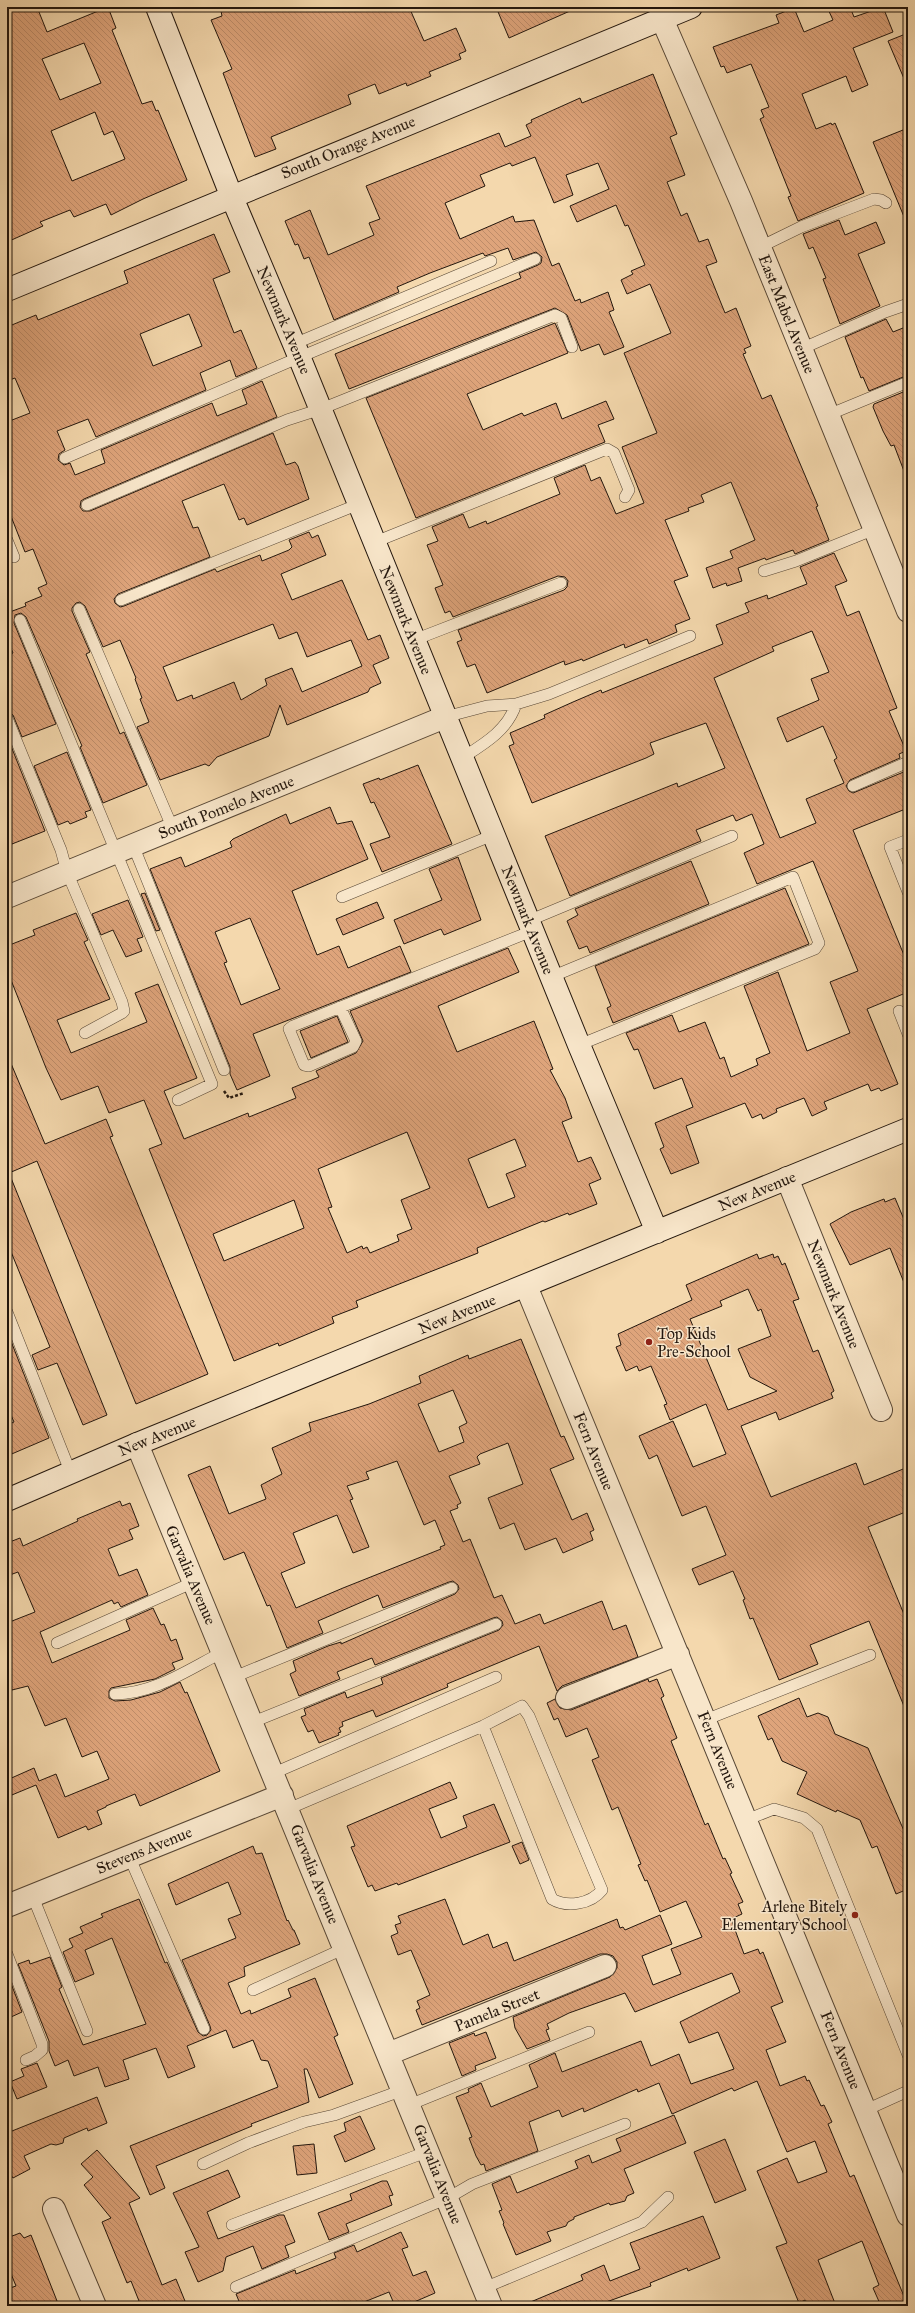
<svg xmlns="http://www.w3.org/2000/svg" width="915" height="2313" font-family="'IM FELL Great Primer',serif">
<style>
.building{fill:url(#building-back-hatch);stroke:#22160d;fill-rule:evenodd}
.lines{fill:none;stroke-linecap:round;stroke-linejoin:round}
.lane-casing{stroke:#564635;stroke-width:12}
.street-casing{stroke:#564635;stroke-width:24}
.secondary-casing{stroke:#22160d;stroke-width:24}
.path{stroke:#22160d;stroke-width:2.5;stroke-dasharray:3 2;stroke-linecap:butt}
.lane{stroke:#f8e6ca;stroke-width:11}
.street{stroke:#f8e6ca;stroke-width:22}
.secondary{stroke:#f8e6ca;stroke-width:22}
.poi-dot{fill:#8f2418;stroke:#f8e6ca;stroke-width:1.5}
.labels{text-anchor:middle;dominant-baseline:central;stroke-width:3;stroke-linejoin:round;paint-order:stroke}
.street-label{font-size:16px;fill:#22160d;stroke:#f8e6ca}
.poi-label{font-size:16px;fill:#22160d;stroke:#f8e6ca;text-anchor:start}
</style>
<defs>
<pattern id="building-back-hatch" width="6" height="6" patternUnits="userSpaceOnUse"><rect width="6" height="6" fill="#dea47b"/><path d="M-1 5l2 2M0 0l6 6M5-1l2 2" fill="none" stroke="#be8c69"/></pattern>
</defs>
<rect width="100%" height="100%" fill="#f4d8ad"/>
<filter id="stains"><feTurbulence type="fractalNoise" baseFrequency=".005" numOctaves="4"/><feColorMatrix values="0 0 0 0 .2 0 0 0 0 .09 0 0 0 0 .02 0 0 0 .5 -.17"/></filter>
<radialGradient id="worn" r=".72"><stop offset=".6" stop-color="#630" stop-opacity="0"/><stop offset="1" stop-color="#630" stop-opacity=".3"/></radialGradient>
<!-- building -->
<path class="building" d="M7 7H37L47 32 108 7 116 28 112 30 142 104 152 101 156 111 158 110 187 180 143 199 111 215 106 204 74 217 70 210 40 222 43 226 7 242ZM84 43 101 83 60 100 42 59ZM95 112 104 135 113 131 125 159 72 181 51 131Z
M230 7H409L424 41 456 28 466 51 459 54 461 59 429 72 431 76 407 86 406 83 379 94 375 84 348 95 351 104 271 137 276 149 255 157 223 73 232 69 211 20 222 16 221 11Z
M496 7H579L509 38Z
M827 7H850L854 17 883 7 893 32 853 48 868 85 852 92 846 76 802 94 816 129 831 123 832 125 835 123 864 193 798 221 788 197 791 196 760 119 764 117 761 110 769 107 751 64 727 73 724 66 721 67 713 47 779 23 776 15 794 8 804 32 833 20Z
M908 33V88L888 41Z
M653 74 677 134 670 137 685 175 667 182 681 216 687 213 699 242 708 239 717 262 706 266 725 313 736 308 751 346 744 349 746 353 743 354 762 399 771 395 818 506 816 507 829 540 795 554 793 550 766 560 765 558 738 568 742 581 727 586 726 583 713 588 706 568 733 558 730 551 755 540 731 482 701 495 704 502 688 508 689 511 665 520 688 576 674 581 690 619 675 625 677 632 649 644 647 639 625 648 624 644 583 661 582 659 565 665 564 661 487 693 475 664 467 667 457 642 462 640 458 630 564 590 567 587 568 581 565 577 558 576 453 617 450 611 445 613 435 588 443 585 427 545 438 541 432 527 463 514 469 528 486 521 487 524 560 494 554 478 585 465 591 481 600 477 616 514 644 503 622 447 657 433 624 353 671 333 650 284 627 294 621 280 633 274 631 271 645 265 628 225 625 226 616 205 577 222 570 206 609 189 598 163 566 175 573 195 554 203 535 157 512 166 510 163 480 175 485 186 445 203 460 239 513 216 515 222 534 220 552 266 559 263 575 301 580 299 581 303 608 292 614 310 609 312 624 347 604 355 599 344 581 351 567 315 555 308 349 389 335 354 521 278 519 273 538 265 541 263 542 257 536 252 513 260 508 248 485 256 483 253 430 273 397 287 399 292 334 320 309 257 304 259 298 244 295 245 285 221 310 210 328 255 374 235 369 223 380 219 366 186 499 133 505 147 531 136 526 125 532 122 531 120 580 98 582 103Z
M908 128V224H907L873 142Z
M839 220 845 235 876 222 885 243 858 254 880 306 840 324 823 279 826 278 813 247 809 249 803 234Z
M214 234 230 272 213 279 234 333 241 330 257 368 236 377 230 360 200 373 206 390 96 437 88 419 57 431 65 450 59 454 58 460 64 465 70 463 75 475 105 463 101 450 212 403 217 416 247 404 242 390 262 381 277 417 84 499 81 501 80 507 83 511H90L273 433 286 465 295 462 298 466 309 499 247 525 244 518 239 520 224 484 182 501 193 528 198 527 210 557 118 594 114 599 115 603 120 607 124 606 215 569 217 572 260 555 262 561 289 550 292 547 289 540 309 532 312 538 318 535 326 555 281 574 292 600 342 580 368 640 380 635 389 658 373 665 381 683 370 688 368 692 287 725 280 705 269 736 217 757 209 766 205 764 160 780 137 727 149 722 140 699 142 698 135 679 136 678 120 640 103 647 85 606 80 602 76 603 72 608V611L90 652 86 654 120 734 124 732 147 785 103 803 80 747 82 746 26 617 21 613 15 615 14 623 56 724 22 737 13 715 7 711V656L13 653 7 639V613L26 606 25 603 42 596 38 588 47 584 33 549 25 552 7 506V422L30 413 15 378 7 381V327L36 315 38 320 128 283 124 271ZM189 314 202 346 153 366 140 334ZM273 624 279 639 297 632 307 657 351 640 362 666 302 692 292 668 265 679 267 685 241 700 234 682 193 699 192 695 177 701 163 667Z
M886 319 893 332 908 326V375L869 391 863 377 861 378 845 337Z
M555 323 568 353 467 394 483 430 522 413 524 416 556 403 562 419 606 401 614 419 598 425 605 442 416 518 366 398Z
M908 390V479H907L894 445 891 446 883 431 873 407 874 404Z
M834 553 847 581 835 586 847 616 859 611 897 708 889 711 906 751 899 754 900 758 850 780 846 786 849 791 853 793 906 771 908 777V808L853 830 908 965V992L867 1009 898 1084 881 1091 879 1088 871 1091 868 1084 824 1102 827 1109 812 1116 804 1098 776 1109 777 1112 763 1119 761 1114 752 1118 745 1103 686 1126 699 1163 671 1174 660 1149 664 1147 655 1123 693 1107 682 1078 654 1089 638 1049 634 1050 626 1033 672 1015 679 1032 705 1022 720 1059 724 1057 731 1077 758 1065 756 1059 770 1053 744 986 778 972 807 1051 850 1033 830 982 858 971 813 861 757 884 744 853 764 844 752 814 736 821 733 815 696 830 701 841 570 896 545 836 677 783 678 787 725 768 706 723 650 743 654 754 646 758 532 803 509 746 514 744 510 733 545 718 544 715 573 702 601 690 602 693 723 644 716 625 749 612 745 603 767 595 768 599 807 584 800 567ZM812 631 829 672 811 679 819 700 777 718 787 742 823 726 837 758 834 760 844 783 806 799 816 823 780 838 714 678 774 651 772 647Z
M7 736 45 831 12 844 7 832Z
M67 752 91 810 85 812 87 817 70 824 68 821 58 825 34 766Z
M418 765 452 844 382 872 370 844 390 837 374 802 371 803 363 784 379 778 380 780Z
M330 807 337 824 352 821 368 859 292 891 317 955 339 946 348 968 400 946 411 972 253 1034 270 1076 237 1090 230 1074V1067L150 869 181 857 185 867 232 847 230 842 233 839 286 814 290 824ZM250 918 280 989 241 1005 224 963 227 962 215 932Z
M458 857 481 920 444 935 441 929 404 944 394 920 442 900 429 869Z
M691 861 709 904 590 953 587 946 579 949 567 921 578 915 575 909Z
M785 888 809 944 613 1023 607 1008 611 1006 595 966Z
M145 893 160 930 156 931 141 894Z
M128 900 143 937 137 939 142 951 126 957 113 930 101 935 92 914Z
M377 902 384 918 343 935 336 919Z
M76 913 88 940 84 942 110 999 57 1020 71 1053 147 1022 135 993 158 984 197 1078 164 1091 184 1139 248 1113 249 1117 296 1098 292 1088 319 1077 316 1071 356 1053 363 1041 350 1011 508 948 519 972 438 1006 457 1052 534 1021 553 1069 550 1070 565 1098 572 1118 562 1122 578 1162 591 1157 601 1179 589 1184 597 1204 569 1215 568 1213 545 1222 543 1221 477 1248 478 1253 356 1301 358 1307 332 1317 334 1323 279 1346 278 1343 234 1361 149 1149 162 1144 144 1100 109 1113 98 1086 61 1100 46 1068 7 970V946L35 935 33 930ZM407 1132 430 1188 401 1200 412 1229 397 1235 399 1241 370 1253 367 1247 363 1249 362 1246 347 1253 328 1208 332 1207 318 1169ZM515 1139 526 1166 506 1174 515 1197 488 1208 468 1159ZM294 1200 304 1228 224 1261 213 1234Z
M337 1016 348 1042 311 1058 300 1031Z
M7 1054 45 1144 106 1119 113 1136 110 1137 208 1374 136 1404 37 1161 9 1173 107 1415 83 1425 57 1363 38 1370 32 1355 50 1347 7 1242Z
M895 1198 908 1229 907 1290 890 1248 850 1265 830 1224 851 1212 884 1199 885 1202Z
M757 1254 759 1259 773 1254 774 1258 778 1256 782 1265 785 1263 799 1299 793 1301 813 1352 818 1350 834 1391 831 1393 833 1398 779 1420 776 1412 741 1426 771 1497 856 1463 864 1485 908 1467V1511L868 1527 908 1624V1716L869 1621 810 1645 818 1664 779 1680 753 1618 750 1619 743 1600 745 1599 733 1571 699 1585 692 1569 726 1555 706 1506 682 1516 657 1455 649 1459 639 1436 673 1421 693 1467 726 1454 706 1404 670 1420 664 1405 667 1404 651 1366 639 1371 637 1366 626 1371 616 1347 621 1345 618 1334 692 1300 686 1285ZM748 1289 758 1311 761 1309 771 1336 738 1349 750 1377 777 1391 728 1410 690 1319 722 1306 720 1301Z
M7 1331 49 1438 7 1456V1425L14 1422 7 1406Z
M521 1339 561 1437 564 1436 574 1459 550 1469 572 1520 587 1513 594 1530 590 1532 593 1540 563 1553 556 1538 525 1550 514 1523 500 1529 488 1498 523 1484 508 1443 480 1454 477 1457 480 1464 449 1476 461 1503 457 1505 458 1508 450 1511 463 1542 470 1539 494 1598 502 1595 515 1624 540 1614 544 1624 602 1601 613 1630 626 1625 638 1657 562 1686 557 1691 539 1646 447 1684 448 1687 376 1717 373 1710 342 1722 343 1726 339 1728 341 1732 338 1733 339 1735 319 1743 313 1730 308 1732 301 1717 306 1715 304 1709 345 1692 347 1698 383 1684 381 1678 499 1630 503 1625 502 1621 497 1617 493 1618 375 1665 372 1658 337 1672 340 1679 299 1696 290 1674 296 1671 293 1661 328 1646 341 1642V1644L455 1594 459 1589 458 1585 453 1581 449 1582 383 1608 378 1595 318 1621 323 1633 287 1648 270 1605 267 1606 244 1552 224 1560 188 1475 210 1466 229 1514 231 1513 266 1499 261 1485 282 1474 272 1448 311 1431 309 1423 369 1404 421 1383 419 1376 468 1355 469 1359ZM453 1390 467 1423 459 1427 464 1442 439 1452 418 1404ZM397 1461 424 1525 435 1520 445 1545 440 1547 441 1549 343 1588 296 1608 281 1573 305 1563 293 1533 337 1515 353 1553 369 1547 350 1500 353 1499 347 1486 369 1479 366 1472Z
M120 1501 122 1506 130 1503 139 1526 129 1530 133 1539 108 1549 119 1576 137 1569 148 1595 121 1607 118 1602 114 1604 112 1600 40 1632 52 1663 130 1630 126 1620 153 1608 161 1625 164 1624 171 1641 176 1639 183 1659 172 1663 175 1669 155 1679 111 1688 109 1691V1698L115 1701 131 1700 160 1692 180 1682 185 1693 187 1692 220 1771 140 1806 135 1794 106 1806V1807L97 1811 102 1824 88 1830 86 1826 58 1838 36 1785 7 1797V1780L34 1768 39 1781 56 1774 65 1797 109 1779 97 1751 82 1757 66 1718 45 1726 28 1686 12 1690 7 1678V1623L35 1612 18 1572 7 1576V1543L20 1538 23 1546 78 1521 77 1519Z
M648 1679 649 1682 657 1679 664 1696 661 1698 677 1738 671 1741 705 1825 708 1823 723 1859 725 1858 732 1873 730 1874 743 1902 738 1904 742 1914 731 1919 744 1954 758 1949 760 1954 763 1952 783 2002 771 2007 786 2042 766 2050 780 2086 805 2076 807 2081 809 2080 821 2106 824 2105 832 2122 828 2124 850 2177 854 2175 908 2306H881L873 2288 879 2285 862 2241 818 2260 836 2306H807L805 2300 799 2303 776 2247 787 2243 757 2171 787 2158 798 2183 827 2172 815 2141 787 2152 757 2081 734 2091 732 2088 672 2114 659 2083 638 2092 637 2089 584 2112 583 2108 562 2117 559 2110 529 2122 538 2151 486 2171 484 2164 481 2165 476 2156 469 2138 472 2137 456 2097 469 2092 468 2089 481 2083 491 2107 538 2087 529 2065 555 2053 562 2072 641 2041 651 2066 679 2054 691 2084 734 2069 718 2032 689 2043 680 2022 740 1992 732 1973 635 2012 625 1993 569 2013 547 2024 549 2029 546 2030 550 2040 527 2049 515 2028 513 2017 610 1977 617 1968V1962L613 1956 607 1954H600L422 2025 416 2010 420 2008 417 2001 430 1995 411 1950 398 1955 391 1936 398 1933 395 1925 401 1923 398 1916 445 1899 463 1945 488 1934 493 1948 507 1942 514 1961 617 1919 620 1928 623 1927 625 1930 660 1915 672 1944 642 1956 653 1985 681 1974 671 1949 702 1937 686 1901 660 1912 647 1880 645 1881 638 1865 641 1864 618 1807 612 1810 592 1760 599 1757 587 1728 566 1737 558 1718 554 1720 547 1703 555 1699 560 1708 571 1710Z
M799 1698 807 1717 818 1713 828 1717 835 1734 868 1748 908 1840V1889L896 1894 877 1846 872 1848 860 1820 837 1810 836 1812 797 1794 807 1772 782 1761 772 1738 768 1740 758 1716Z
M450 1782 457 1798 429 1809 441 1838 467 1827 463 1816 494 1804 510 1842 398 1885 397 1883 375 1891 372 1885 368 1887 351 1847 355 1846 347 1826Z
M522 1842 529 1860 520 1864 512 1846Z
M253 1846 256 1854 262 1853 287 1921 288 1920 293 1930H294L300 1944 244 1967 245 1976 228 1983 241 2014 250 2010 251 2014 291 1997 288 1989 315 1978 338 2035 334 2037 353 2084 319 2098 307 2069H304L309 2102 251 2124 252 2126 156 2166 165 2188 150 2195 130 2146 278 2087 268 2061 261 2060 253 2040 233 2048 226 2030 187 2046 195 2067 168 2078 156 2048 123 2060 129 2079 105 2087 98 2067 74 2076 68 2060 55 2066 49 2051V2041L18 1964 29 1960 30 1964 50 1957 62 1987 59 1989 83 2045 146 2024 112 1938 85 1950 94 1974 75 1982 63 1952 73 1947 69 1939 83 1933 80 1927 103 1917 101 1914 139 1899 165 1963 167 1962 198 2032 203 2036 207 2035 211 2030 210 2026 182 1960 236 1938 228 1919 241 1914 228 1882 176 1905 168 1884Z
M7 1973 22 2012 11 2017 10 2014 7 2015Z
M486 2032 496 2058 475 2066 476 2070 462 2076 449 2043 474 2033 475 2036Z
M37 2063 47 2087 17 2099 10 2082 24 2076 21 2069Z
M97 2097 107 2123 88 2131 87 2128 64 2138 63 2143 56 2145 51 2144 24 2156 30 2169 13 2178 7 2169V2133Z
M674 2115 686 2143 624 2169 634 2193 627 2196 625 2201 610 2205 609 2203 574 2217V2219L568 2222 566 2226 547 2232 551 2241 516 2255 503 2224 504 2223 499 2211 502 2210 492 2184 510 2176 517 2193 578 2168 575 2161 589 2155 592 2163 621 2151 616 2139Z
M360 2116 375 2149 345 2162 334 2136 346 2131 344 2123Z
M725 2139 746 2190 715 2203 694 2152Z
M314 2144 317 2173 297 2175 293 2146Z
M97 2150 140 2198 129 2203 162 2285 176 2279 187 2306H141L131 2281 127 2283 102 2222 111 2218 84 2185 93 2177 81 2164Z
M228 2170 240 2197 207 2212 218 2239 279 2215H284L295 2242 285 2246 289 2257 262 2269 253 2246 226 2257 223 2271 198 2282 185 2252 199 2247 173 2193Z
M382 2181H387L393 2195 389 2196 392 2205 346 2224 349 2232 329 2240 318 2213 352 2200 350 2194Z
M703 2216 720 2258 688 2271 687 2268 650 2283 651 2286 595 2306H521L583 2280 581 2275 604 2265 610 2281 640 2269 630 2243Z
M401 2232 408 2247 402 2249 413 2276 426 2271 435 2293 405 2306H395L389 2292 354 2306H241L236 2294 295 2270 296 2274 336 2258 334 2253 354 2245 357 2252Z
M20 2233 24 2238 31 2235 59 2306H10L7 2289 16 2286 7 2264V2238Z"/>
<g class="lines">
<!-- lane casing -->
<g class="lane-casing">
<path id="lane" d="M760 247 801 227 874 199 881 200 886 203
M294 344 491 261
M801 349 885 312 908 304
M828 415 908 382
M65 458 300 357 535 259
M87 505 287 420 321 409 555 315 561 318 572 347
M7 540 14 557
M375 542 607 449 614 453 629 490 625 497
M764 571 796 561 875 529
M121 600 359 504
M79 609 173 829
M20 620 212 1084 178 1100
M414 640 561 583
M445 717 487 706 516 704 549 694 690 636
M7 718 61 850 67 872 122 1002 124 1011 122 1013 85 1033
M462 758C484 744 508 730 516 704
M853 786 908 762
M908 840 890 847 908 892
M133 845 224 1070
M342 897 493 835
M528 921 732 836
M551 977 793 877 819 943 815 949 579 1045
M340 1007 356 1041 353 1047 309 1066 304 1065 289 1029 293 1026 532 931
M899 1011 908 1034
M7 1312 70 1471
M57 1643 194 1582
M234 1677 452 1588
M115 1694C154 1694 189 1669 223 1652
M705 1720 870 1655
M253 1722 496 1624
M274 1773 496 1677
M288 1809 483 1726 522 1706 529 1716 602 1890C591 1904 567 1908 552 1899L483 1726
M746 1820 774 1809 804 1818 817 1829 908 2055
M129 1856 204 2029
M33 1897 87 2031
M7 1954 42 2044V2050L35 2056 26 2060
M253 1990 345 1948
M409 2105 589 2032
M866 2110 908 2091
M203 2164 248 2143 304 2122 334 2115 403 2090
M232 2225 429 2151
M236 2287 448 2198 472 2184 625 2124
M484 2288 642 2222 668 2197"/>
</g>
<!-- street casing -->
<g class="street-casing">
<path id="street" d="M662 19 741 201 908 611
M7 897 445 717
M787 1178 881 1410
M526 1286 908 2215
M137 1444 491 2306
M567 1698 678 1654
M7 1906 282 1795
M388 2054 605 1966
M54 2209 95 2306"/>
</g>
<!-- secondary casing -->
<g class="secondary-casing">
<path id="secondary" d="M157 7 231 195 294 344 579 1045 657 1232
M7 290 691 7
M7 1500 137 1444 908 1129"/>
</g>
<!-- path -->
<path class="path" d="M224 1091 229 1098 244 1093"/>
<!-- lane -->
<use href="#lane" class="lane"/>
<!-- street -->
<use href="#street" class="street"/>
<!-- secondary -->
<use href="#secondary" class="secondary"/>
</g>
<!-- markers -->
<g class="poi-dot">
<circle cx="649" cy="1342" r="4"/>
<circle cx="855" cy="1915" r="4"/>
</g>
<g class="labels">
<!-- street labels -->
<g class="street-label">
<text transform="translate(348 147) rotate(-22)">South Orange Avenue</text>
<text transform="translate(787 314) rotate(68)">East Mabel Avenue</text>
<text transform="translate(284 320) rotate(67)">Newmark Avenue</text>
<text transform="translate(406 620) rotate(68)">Newmark Avenue</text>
<text transform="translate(226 807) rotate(-22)">South Pomelo Avenue</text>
<text transform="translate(528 920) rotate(68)">Newmark Avenue</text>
<text transform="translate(757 1191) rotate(-22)">New Avenue</text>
<text transform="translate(834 1294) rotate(68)">Newmark Avenue</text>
<text transform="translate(457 1314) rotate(-22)">New Avenue</text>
<text transform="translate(157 1436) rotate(-22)">New Avenue</text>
<text transform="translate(594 1451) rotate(68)">Fern Avenue</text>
<text transform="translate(191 1575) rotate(67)">Garvalia Avenue</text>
<text transform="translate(718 1750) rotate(68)">Fern Avenue</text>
<text transform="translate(144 1850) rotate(-22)">Stevens Avenue</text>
<text transform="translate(315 1874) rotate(68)">Garvalia Avenue</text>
<text transform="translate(497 2010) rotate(-22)">Pamela Street</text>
<text transform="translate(841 2050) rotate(68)">Fern Avenue</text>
<text transform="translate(438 2174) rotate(68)">Garvalia Avenue</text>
</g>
<!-- poi labels -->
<g class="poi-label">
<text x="657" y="1333">Top Kids<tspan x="657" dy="18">Pre-School</tspan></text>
<text x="847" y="1906" text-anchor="end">Arlene Bitely<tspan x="847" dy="18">Elementary School</tspan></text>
</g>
</g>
<!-- margin -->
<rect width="915" height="2313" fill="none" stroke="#f4d8ad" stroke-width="24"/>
<rect x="8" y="8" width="899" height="2297" fill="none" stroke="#22160d" stroke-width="2"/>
<rect x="12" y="12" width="891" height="2289" fill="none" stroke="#22160d"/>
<rect width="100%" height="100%" filter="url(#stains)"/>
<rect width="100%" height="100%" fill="url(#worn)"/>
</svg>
